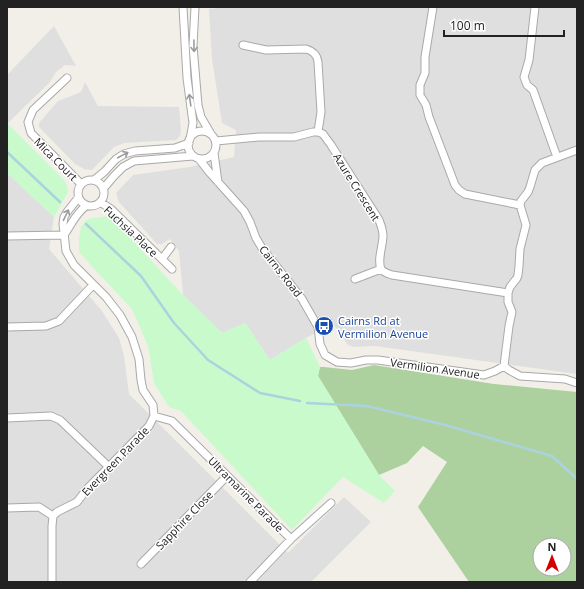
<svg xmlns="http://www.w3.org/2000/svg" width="584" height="589" font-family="'Open Sans',sans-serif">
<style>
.residential{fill:#e0dfdf}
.forest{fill:#add19e;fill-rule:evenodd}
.park{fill:#c8facc}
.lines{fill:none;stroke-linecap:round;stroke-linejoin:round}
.stream{stroke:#aad3df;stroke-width:2.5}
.minor-casing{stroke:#a9a9a9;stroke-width:9}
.minor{stroke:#fff;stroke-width:7}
.oneway{stroke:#9c9c9c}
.labels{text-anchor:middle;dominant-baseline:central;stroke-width:3;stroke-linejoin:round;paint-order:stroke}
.street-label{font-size:11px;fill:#222;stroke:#fff}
.transit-label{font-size:11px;fill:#164399;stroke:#fff;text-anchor:start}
</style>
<rect width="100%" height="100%" fill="#f2efe9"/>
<!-- residential -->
<path class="residential" d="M231 7H577V374L375 346 354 347 348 345 333 324 306 338 270 360 245 323 222 333 183 295 179 251 170 239 162 244H157L119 202 116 193 133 175 190 167 234 157 236 130 222 123 212 59 209 9Z
M54 26 76 66 65 65 56 72 50 82 7 124V75Z
M85 82 98 106 179 107 181 131 180 136 176 140 124 143 114 147 92 170 84 169 75 164 39 127V123L58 101 81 92Z
M7 173 54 217 49 249 102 311 119 338 124 356 129 394 288 553 344 497 371 522 311 582H7Z"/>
<!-- forest -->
<path class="forest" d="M374 365 494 384 577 392V582H469L418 507 447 462 423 446 407 463 379 475 318 376 320 367H324L352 370ZM540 545H564V569H540Z"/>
<!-- park -->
<path class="park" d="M7 123 64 180C67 185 69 189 67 194L54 217 7 173Z
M110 216 183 295 222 333 245 323 270 360 306 338 320 367 318 376 379 475 395 491 384 503 343 477 292 530 181 411 169 407 154 383 148 346 132 309 97 272 79 252V239L81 227 85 221 92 218Z"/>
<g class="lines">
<!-- stream -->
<path class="stream" d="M7 152 60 202
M86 224 141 276 174 323 208 360 260 393 300 401
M307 403 367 406 445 425 552 456 577 479"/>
<!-- minor casing -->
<g class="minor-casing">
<path id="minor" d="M183 7 187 78 193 123 190 139
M195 7 193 46 198 105 201 117 211 134
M433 7 425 57V73L420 85V95L426 105 429 117 455 185 459 190 465 194 520 205
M535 7 529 60 524 77 527 85 533 90 557 157
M243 45 266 50 306 49C313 51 317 54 318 62L321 112 318 132
M67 78 33 110 28 122 31 133 81 184
M188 145a14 14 0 1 1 28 0a14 14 0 1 1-28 0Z
M216 141 259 137H294L313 132H318L323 134 331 145 379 220C381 225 383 230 383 236 383 245 377 260 381 269 384 273 389 274 392 275L508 293
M214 153 218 182
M199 159 210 173 244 211 250 222 256 238 262 248 302 299 318 327 320 344 325 355 337 362 351 363 366 360H378L484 375 495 371 504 366 509 370 520 376 565 379 577 383
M78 193a13 13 0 1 1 26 0a13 13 0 1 1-26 0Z
M94 180 104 172 116 159 124 154 135 151 175 148 189 143
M103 189 114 176 123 167 134 161 193 156
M100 202 111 209 172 269
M64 235C71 225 76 213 86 206
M7 236 63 235
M162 259 171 247
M355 279 381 269
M7 327 46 326 59 321 93 285
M504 366 509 326 512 312 508 302V293L510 287 517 278 518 275 519 266 520 249 526 225 520 205 521 201 528 192 530 187 535 170 542 163 577 150
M154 416 172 421 291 539 250 582
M7 418 51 416 60 420 109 467
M7 508 39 507 53 516
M291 539 331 503
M141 564 227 476
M52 582V526L53 516 57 512 77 502 87 489 149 426 154 416 153 405 143 390 141 380 139 359 132 337 120 315 106 297 74 265 66 251 63 224 64 217 67 212 78 198"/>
</g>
<!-- minor -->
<use href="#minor" class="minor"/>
</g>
<!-- one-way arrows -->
<defs><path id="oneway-shaft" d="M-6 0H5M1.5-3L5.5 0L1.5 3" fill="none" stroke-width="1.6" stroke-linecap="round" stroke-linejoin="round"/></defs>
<g class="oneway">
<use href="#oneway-shaft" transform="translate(194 46) rotate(89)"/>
<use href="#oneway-shaft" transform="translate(190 100) rotate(-98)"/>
<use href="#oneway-shaft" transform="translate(123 155) rotate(-28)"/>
<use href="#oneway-shaft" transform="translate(66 215) rotate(-64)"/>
</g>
<!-- icons -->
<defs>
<g id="bus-disc" transform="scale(1)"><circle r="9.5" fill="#1a4fb4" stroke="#fff"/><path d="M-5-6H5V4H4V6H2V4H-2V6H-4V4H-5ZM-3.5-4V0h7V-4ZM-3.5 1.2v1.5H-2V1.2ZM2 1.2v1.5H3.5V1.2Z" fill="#fff"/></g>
</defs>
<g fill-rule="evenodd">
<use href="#bus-disc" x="324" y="326"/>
</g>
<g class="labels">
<!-- street labels -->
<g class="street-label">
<text transform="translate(56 159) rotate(45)">Mica Court</text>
<text transform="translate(357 187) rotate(58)">Azure Crescent</text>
<text transform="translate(131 231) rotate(43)">Fuchsia Place</text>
<text transform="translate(281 271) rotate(52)">Cairns Road</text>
<text transform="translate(435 368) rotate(8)">Vermilion Avenue</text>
<text transform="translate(115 461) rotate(-46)">Evergreen Parade</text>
<text transform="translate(246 494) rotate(45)">Ultramarine Parade</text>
<text transform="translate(184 520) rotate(-46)">Sapphire Close</text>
</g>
<!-- transit labels -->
<g class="transit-label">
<text x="338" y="320">Cairns Rd at<tspan x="338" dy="13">Vermilion Avenue</tspan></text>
</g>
</g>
<!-- border -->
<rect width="584" height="589" fill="none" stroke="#222222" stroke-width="16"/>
<!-- north arrow -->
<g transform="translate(552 557)"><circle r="19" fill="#ffffff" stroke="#a7a7a7"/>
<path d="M0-3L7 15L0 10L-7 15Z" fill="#d40000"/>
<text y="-6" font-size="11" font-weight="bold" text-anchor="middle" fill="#222222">N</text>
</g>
<!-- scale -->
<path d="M444 30v6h120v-6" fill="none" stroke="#222222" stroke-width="2"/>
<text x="450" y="30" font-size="12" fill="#222222" stroke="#ffffff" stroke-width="3" paint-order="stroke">100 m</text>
</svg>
